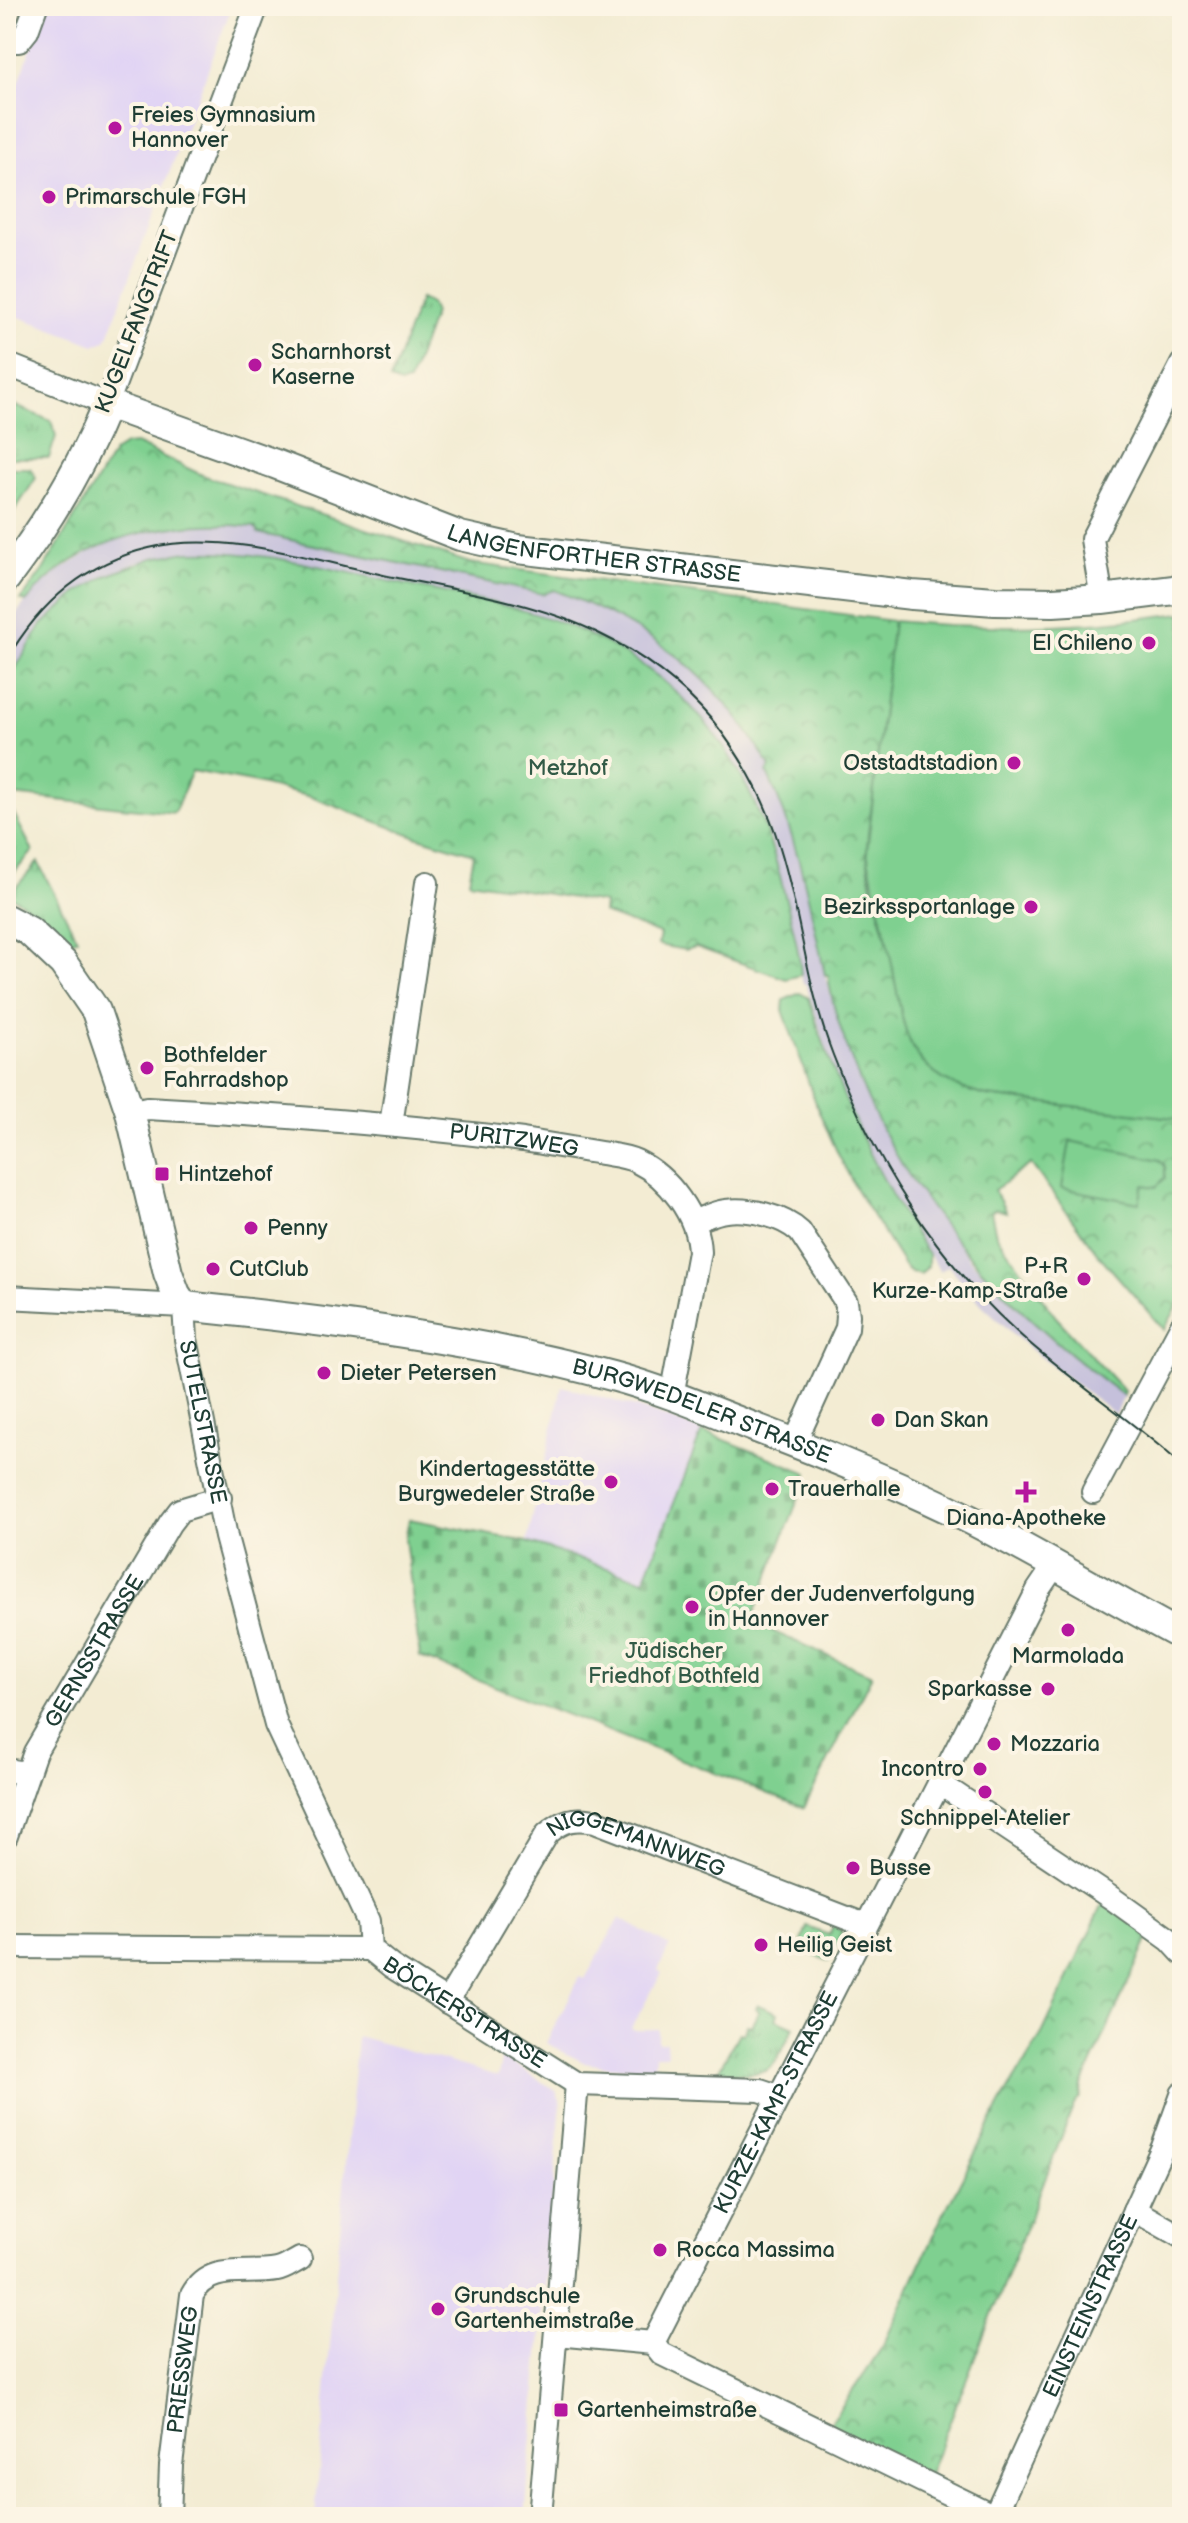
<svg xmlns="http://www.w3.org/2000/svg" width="1188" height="2523" font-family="'Balsamiq Sans',sans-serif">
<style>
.built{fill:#e1d4f4}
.industrial{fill:#c5c0db}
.grass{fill:url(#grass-tufts);stroke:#4f8662;stroke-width:2}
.cemetery{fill:url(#cemetery-stones);stroke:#4f8662;stroke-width:2}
.park{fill:url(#park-crowns);stroke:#4f8662;stroke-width:2}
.pitch{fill:#7fd090;stroke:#4f8662;stroke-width:2}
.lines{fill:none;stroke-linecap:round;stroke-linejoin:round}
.minor-casing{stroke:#697a6c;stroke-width:26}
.major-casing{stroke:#697a6c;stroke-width:32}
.minor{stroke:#fff;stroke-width:22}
.major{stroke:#fff;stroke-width:28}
.tram{stroke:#1f3d34;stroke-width:2}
.poi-dot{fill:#b5179e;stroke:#fcf5e5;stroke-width:3}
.labels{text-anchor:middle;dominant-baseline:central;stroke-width:8;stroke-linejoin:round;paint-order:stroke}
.poi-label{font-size:22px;fill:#1f3d34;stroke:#fcf5e5;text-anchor:start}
.street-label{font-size:22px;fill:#1f3d34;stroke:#fcf5e5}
.park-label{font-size:22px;fill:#325a46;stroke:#fcf5e5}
</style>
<defs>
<pattern id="grass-tufts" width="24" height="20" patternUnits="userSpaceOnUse" patternTransform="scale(2)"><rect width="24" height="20" fill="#7fd090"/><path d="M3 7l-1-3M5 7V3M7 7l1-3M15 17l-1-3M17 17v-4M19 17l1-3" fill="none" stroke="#67aa76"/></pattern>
<pattern id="cemetery-stones" width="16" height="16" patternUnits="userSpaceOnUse" patternTransform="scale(2)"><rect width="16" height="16" fill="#7fd090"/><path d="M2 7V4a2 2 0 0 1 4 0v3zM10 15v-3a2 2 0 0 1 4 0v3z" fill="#67aa76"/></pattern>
<pattern id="park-crowns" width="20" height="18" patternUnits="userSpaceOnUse" patternTransform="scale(2)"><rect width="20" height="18" fill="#7fd090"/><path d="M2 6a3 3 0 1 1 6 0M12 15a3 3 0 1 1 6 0" fill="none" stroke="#67aa76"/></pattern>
</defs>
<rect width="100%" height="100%" fill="#fcf5e5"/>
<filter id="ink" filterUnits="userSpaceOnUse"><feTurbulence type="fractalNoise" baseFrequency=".0125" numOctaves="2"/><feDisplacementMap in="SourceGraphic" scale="16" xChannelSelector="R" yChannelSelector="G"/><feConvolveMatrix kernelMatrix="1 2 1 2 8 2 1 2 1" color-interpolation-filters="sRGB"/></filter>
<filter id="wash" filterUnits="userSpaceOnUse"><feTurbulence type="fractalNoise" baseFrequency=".006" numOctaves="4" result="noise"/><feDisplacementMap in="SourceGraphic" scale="32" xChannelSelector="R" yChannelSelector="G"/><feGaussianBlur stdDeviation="1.8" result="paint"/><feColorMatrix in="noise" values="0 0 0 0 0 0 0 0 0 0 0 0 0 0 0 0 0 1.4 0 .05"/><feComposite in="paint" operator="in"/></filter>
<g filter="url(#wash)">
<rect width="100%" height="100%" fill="#f3ecd3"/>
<!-- built -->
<path class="built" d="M47 6H232L108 336 105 341 95 345 6 312V117Z
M562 1386 636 1407 702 1431 644 1580 527 1542Z
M619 1918 670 1946 658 1970 662 1973 631 2028 635 2030 658 2029V2042H666L667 2055H655L654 2068 610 2067 585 2063 546 2043 580 1977 585 1979Z
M357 2036 498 2076 502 2056 556 2091 561 2102 525 2517H315Z"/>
<!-- industrial -->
<path class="industrial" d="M222 523 255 527 258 533 543 594 554 590 598 607 643 631 675 654 709 685 739 720 770 767 767 773 779 799 796 847 830 994 864 1092 878 1123 926 1201 971 1261 1048 1336 1124 1396 1115 1414 1032 1351 982 1305 948 1266 940 1271 916 1236 872 1159 836 1078 806 984H803L779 871 772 843 755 801 730 756 710 729 684 699 635 660 586 633 516 610 282 560 237 553 204 552 169 555 136 563 106 576 76 594 42 625 6 684V626L34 592 61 570 90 552 121 538 171 526Z"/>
<!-- grass -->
<path class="grass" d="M420 299 430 304 434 313 409 382 400 384 390 380Z
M6 402 51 421 56 436 49 458H6Z
M6 468H30L36 478 6 524Z
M6 799 33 851 6 882Z
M38 862 77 938 72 941 43 916 9 895Z
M800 993 809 998C836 1090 876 1175 928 1255V1266L921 1274 911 1272 905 1267 857 1191 839 1156 819 1112 783 1010 784 1000Z
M834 1924 842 1932 829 1961 799 1950 807 1927 829 1935Z
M758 2005 778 2013 776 2019 794 2027C768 2078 775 2074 717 2073L739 2033 743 2034 747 2025 751 2026 759 2011 756 2009Z"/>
<!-- cemetery -->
<path class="cemetery" d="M702 1431 808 1473 751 1622 872 1675 804 1808 420 1657 405 1539 409 1519 527 1542 644 1580Z"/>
<!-- park -->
<path class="park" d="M136 444 202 475 470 563 893 621C887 674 881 726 875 779 873 803 867 828 867 852 868 883 882 917 889 948 906 1024 896 1074 987 1096L1182 1119V1298L1164 1330 1098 1254 1031 1164 994 1190 1006 1212 995 1209 991 1212 996 1235 1056 1317 1124 1391V1396C1008 1309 908 1208 855 1069 844 1039 832 1008 828 975H825C810 906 798 837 767 773L770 767C717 674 652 628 554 590L543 594 258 533 255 527C173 518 81 534 26 602L21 600 43 570 114 452 125 445Z
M187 552C258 549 328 569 397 583 459 596 526 606 585 633 699 684 756 774 784 892 791 919 799 948 801 975L786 979 696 947 685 950 658 945 660 934 603 913 604 903 469 881 474 854 412 835 311 797 252 782 192 771 174 813 13 795 6 782V684L42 625 76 594 106 576 153 558Z
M1107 1895 1153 1927 1082 2085 1080 2097 1074 2105 928 2477 827 2428 883 2346 940 2221 1005 2095 1041 2036Z"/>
<!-- pitch -->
<path class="pitch" d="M1182 613V1119L987 1096C903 1075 905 1032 891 959 885 927 876 895 869 863L867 851 893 621C989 630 1087 627 1182 613Z
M1070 1141 1160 1160 1165 1166V1178L1156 1187 1143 1185 1139 1203 1062 1188Z"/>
</g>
<g filter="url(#ink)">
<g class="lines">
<!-- minor casing -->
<g class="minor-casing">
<g id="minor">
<path d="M6 41H19L27 31 36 6"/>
<path d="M6 364 107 404 257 6"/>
<path d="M1102 599 1092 539 1182 364"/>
<path id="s1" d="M130 1112 147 1108C273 1115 398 1124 523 1140 549 1144 575 1149 601 1153 612 1155 626 1156 636 1161 669 1177 698 1216 699 1252L672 1396"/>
<path d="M391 1125 427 883"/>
<path d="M694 1221C704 1218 715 1212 726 1211 749 1208 783 1216 800 1232L846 1302 848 1315 847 1328 795 1442"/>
<path id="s2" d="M6 1297 184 1306 186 1339 226 1537 276 1725 368 1921 370 1949"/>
<path d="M1093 1492 1182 1325"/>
<path d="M6 1770 26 1773"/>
<path d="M939 1783 1113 1899 1170 1940 1182 1953"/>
<path id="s3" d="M6 1836 35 1752 170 1523 180 1510 220 1498"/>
<path id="s4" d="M6 1947 370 1949 391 1966 577 2084 760 2090 778 2096"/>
<path id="s5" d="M447 2002 547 1834C563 1820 574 1817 595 1821L865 1925"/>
<path d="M1134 2210 1182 2237"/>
<path d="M556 2334 653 2343"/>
<path id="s6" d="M653 2343 1038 1590 1055 1565"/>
<path d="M653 2343 662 2354 994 2516"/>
<path id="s7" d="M169 2517 171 2465 192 2295C210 2262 245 2276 277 2270 285 2269 292 2263 300 2259"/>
<path d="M540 2517 577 2084"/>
<path id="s8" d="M994 2517 1163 2147 1182 2094"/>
</g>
</g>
<!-- major casing -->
<g class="major-casing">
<g id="major">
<path id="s9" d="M6 578C46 525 82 466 107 404L275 464 460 536 518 549 912 595 995 601 1053 602 1102 599 1182 589"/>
<path id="s10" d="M6 919 29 931 63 963 96 1011 130 1112 168 1273 176 1294 184 1306C328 1321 472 1338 612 1376 657 1388 700 1406 743 1423 820 1452 897 1483 971 1520 1042 1556 1111 1598 1182 1636"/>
</g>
</g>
<!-- minor -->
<use href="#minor" class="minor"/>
<!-- major -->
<use href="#major" class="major"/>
<!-- tram -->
<path class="tram" d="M6 661C38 605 85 563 149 548 225 530 317 561 393 577 461 591 535 602 598 633 642 654 681 684 713 721 739 753 762 794 775 832 800 905 805 983 833 1055 873 1159 934 1256 1016 1331 1068 1379 1128 1417 1182 1465"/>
</g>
</g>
<!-- markers -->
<g class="poi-dot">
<circle cx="115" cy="128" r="8"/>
<circle cx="49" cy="197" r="8"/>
<circle cx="255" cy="365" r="8"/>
<circle cx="1149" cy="643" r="8"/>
<circle cx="1014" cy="763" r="8"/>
<circle cx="1031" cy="907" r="8"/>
<circle cx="147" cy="1068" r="8"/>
<rect x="154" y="1166" width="16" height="16" rx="4"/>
<circle cx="251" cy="1228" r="8"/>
<circle cx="213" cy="1269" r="8"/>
<circle cx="1084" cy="1279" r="8"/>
<circle cx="324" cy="1373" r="8"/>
<circle cx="878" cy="1420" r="8"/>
<circle cx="611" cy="1482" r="8"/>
<circle cx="772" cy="1489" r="8"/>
<path d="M1022 1480h8v8h8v8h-8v8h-8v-8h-8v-8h8z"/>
<circle cx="692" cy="1607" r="8"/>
<circle cx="1068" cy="1630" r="8"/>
<circle cx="1048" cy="1689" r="8"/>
<circle cx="994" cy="1744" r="8"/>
<circle cx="980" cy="1769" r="8"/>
<circle cx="985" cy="1792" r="8"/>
<circle cx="853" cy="1868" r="8"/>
<circle cx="761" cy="1945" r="8"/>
<circle cx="660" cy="2250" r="8"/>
<circle cx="438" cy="2309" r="8"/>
<rect x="553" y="2402" width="16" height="16" rx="4"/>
</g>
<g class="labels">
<!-- poi labels -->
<g class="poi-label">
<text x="131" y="115">Freies Gymnasium<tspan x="131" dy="25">Hannover</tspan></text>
<text x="65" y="197">Primarschule FGH</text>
<text x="271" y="352">Scharnhorst<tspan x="271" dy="25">Kaserne</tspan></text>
<text x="1133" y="643" text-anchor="end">El Chileno</text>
<text x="998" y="763" text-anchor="end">Oststadtstadion</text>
<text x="1015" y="907" text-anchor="end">Bezirkssportanlage</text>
<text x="163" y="1055">Bothfelder<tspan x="163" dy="25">Fahrradshop</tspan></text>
<text x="178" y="1174">Hintzehof</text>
<text x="267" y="1228">Penny</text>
<text x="1068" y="1266" text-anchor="end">P+R<tspan x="1068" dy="25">Kurze-Kamp-Straße</tspan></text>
<text x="229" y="1269">CutClub</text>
<text x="340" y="1373">Dieter Petersen</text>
<text x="894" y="1420">Dan Skan</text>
<text x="595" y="1469" text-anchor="end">Kindertagesstätte<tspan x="595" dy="25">Burgwedeler Straße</tspan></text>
<text x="788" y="1489">Trauerhalle</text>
<text x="1026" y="1518" text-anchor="middle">Diana-Apotheke</text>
<text x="708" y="1594">Opfer der Judenverfolgung<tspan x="708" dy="25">in Hannover</tspan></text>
<text x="1068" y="1656" text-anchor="middle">Marmolada</text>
<text x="1032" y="1689" text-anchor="end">Sparkasse</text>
<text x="1010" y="1744">Mozzaria</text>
<text x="964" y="1769" text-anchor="end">Incontro</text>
<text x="985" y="1818" text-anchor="middle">Schnippel-Atelier</text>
<text x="869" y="1868">Busse</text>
<text x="777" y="1945">Heilig Geist</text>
<text x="676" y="2250">Rocca Massima</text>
<text x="454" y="2296">Grundschule<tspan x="454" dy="25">Gartenheimstraße</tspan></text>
<text x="577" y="2410">Gartenheimstraße</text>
</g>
<!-- street labels -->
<g class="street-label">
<text transform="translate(137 322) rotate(-69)">KUGELFANGTRIFT</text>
<text stroke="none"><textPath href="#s9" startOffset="714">LANGENFORTHER STRASSE</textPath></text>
<text stroke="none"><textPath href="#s1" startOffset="386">PURITZWEG</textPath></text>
<text stroke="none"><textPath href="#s10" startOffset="970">BURGWEDELER STRASSE</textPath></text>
<text stroke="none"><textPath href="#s2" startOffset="296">SUTELSTRASSE</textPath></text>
<text stroke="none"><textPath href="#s3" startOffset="206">GERNSSTRASSE</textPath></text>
<text stroke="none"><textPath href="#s5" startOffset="292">NIGGEMANNWEG</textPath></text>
<text stroke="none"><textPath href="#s4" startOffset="478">BÖCKERSTRASSE</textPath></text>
<text stroke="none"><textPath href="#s6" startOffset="270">KURZE-KAMP-STRASSE</textPath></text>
<text stroke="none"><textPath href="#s8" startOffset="232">EINSTEINSTRASSE</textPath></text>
<text stroke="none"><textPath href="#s7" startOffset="148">PRIESSWEG</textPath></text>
</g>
<!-- park labels -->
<g class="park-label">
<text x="568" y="768">Metzhof</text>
<text x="674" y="1651">Jüdischer<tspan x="674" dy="25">Friedhof Bothfeld</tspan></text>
</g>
</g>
<!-- margin -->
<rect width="1188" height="2523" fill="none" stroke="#fcf5e5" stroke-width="32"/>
</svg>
